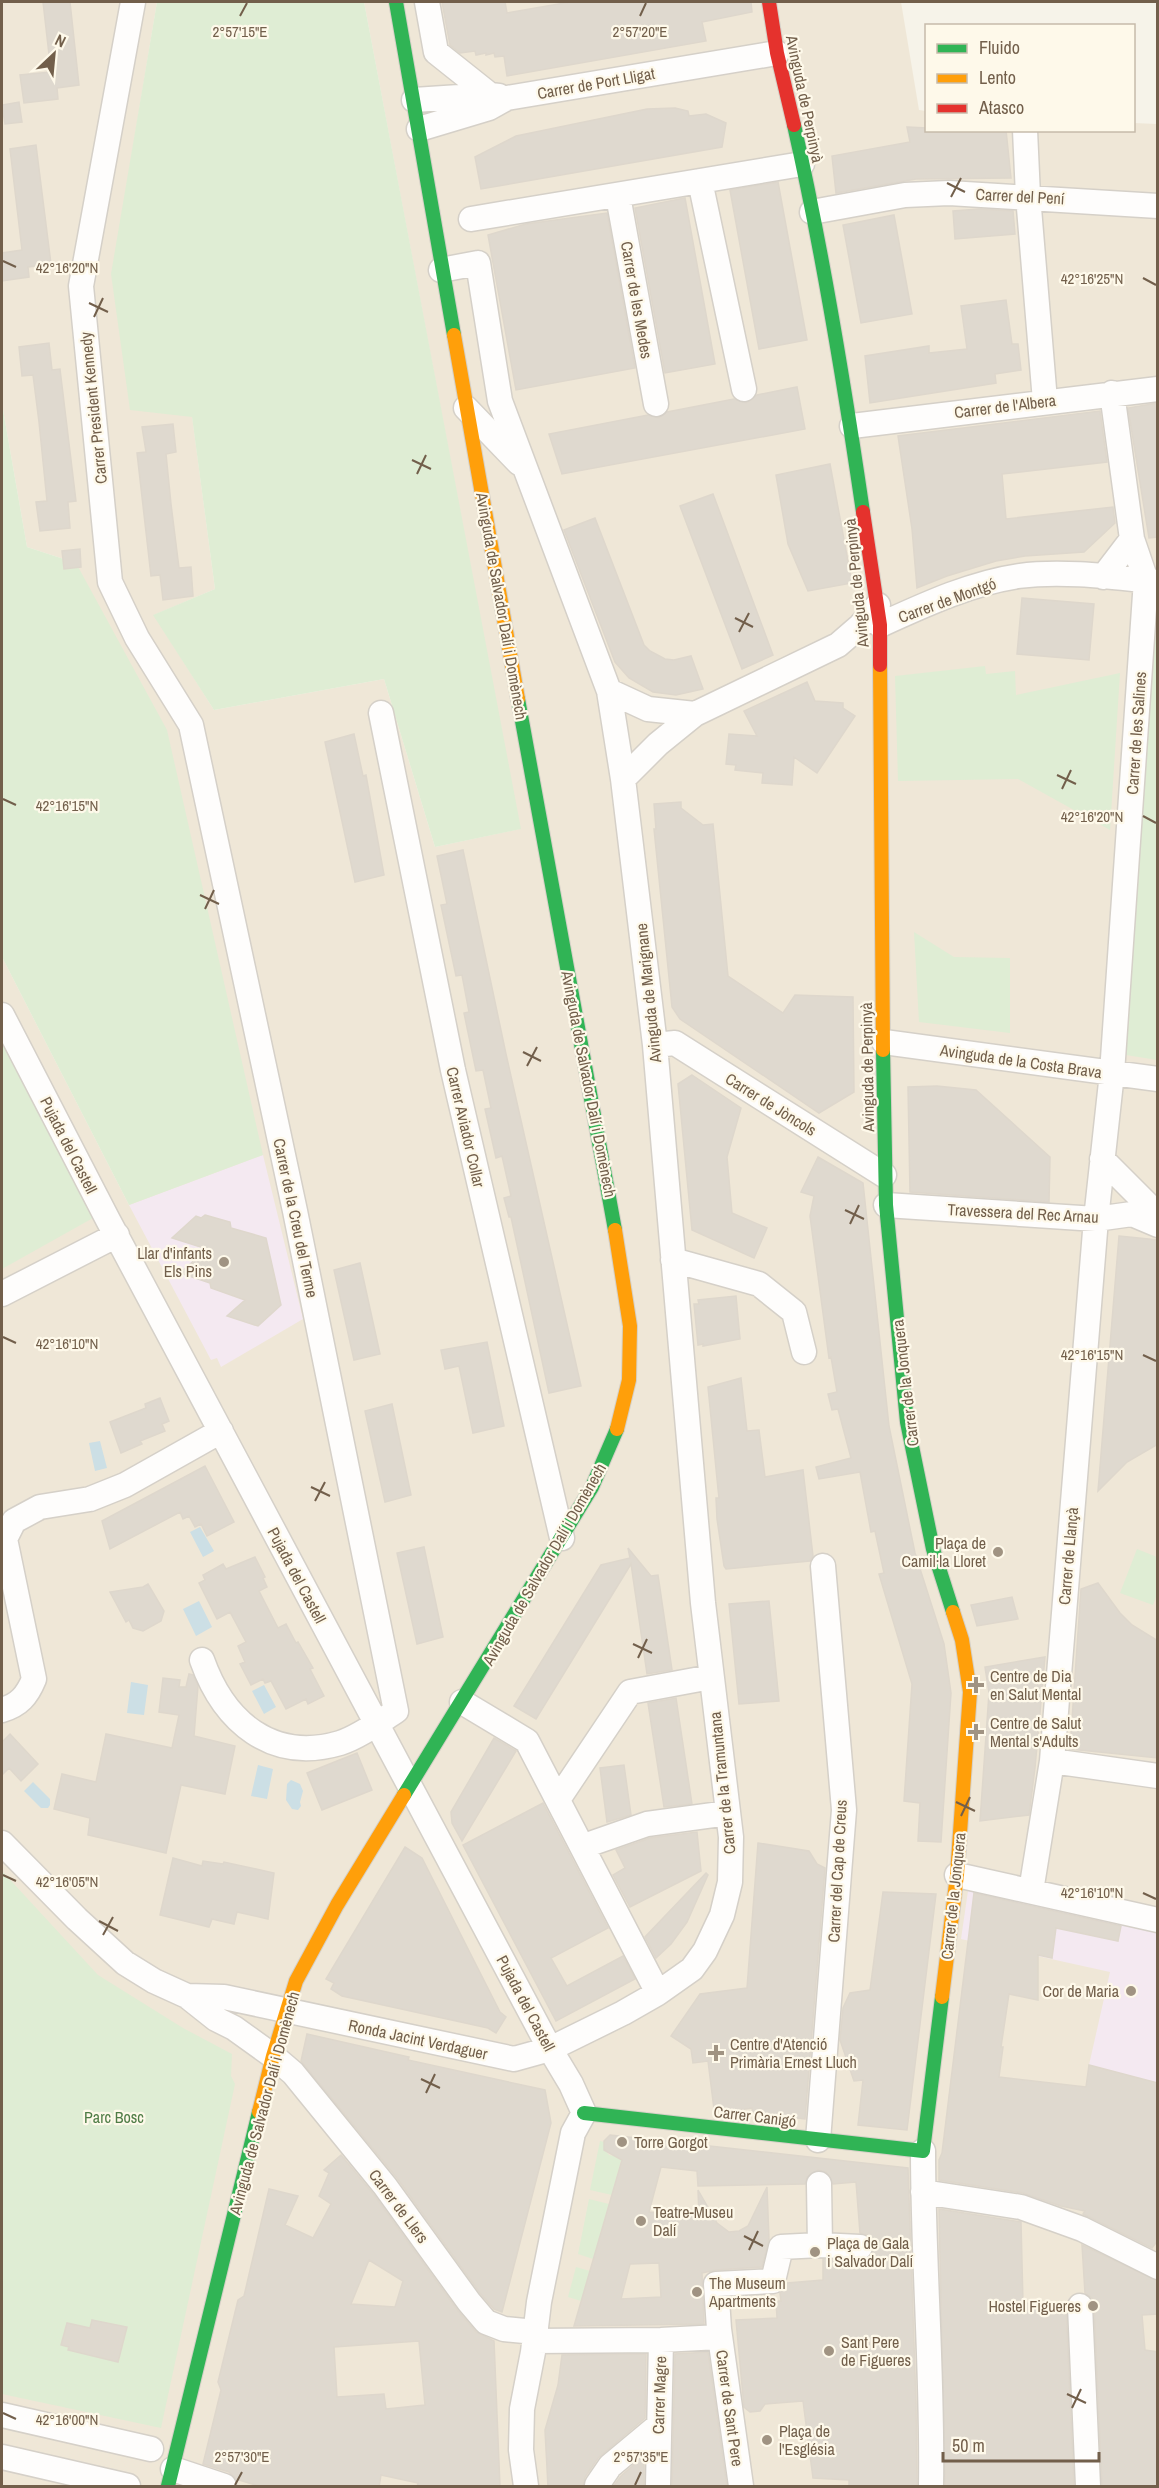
<svg xmlns="http://www.w3.org/2000/svg" width="1159" height="2488" font-family="'Archivo Narrow',sans-serif">
<style>
.residential{fill:#efe7d7}
.education{fill:#f4e9f1}
.green{fill:#dfedd4}
.water{fill:#ccdfe5}
.building{fill:#dfd9cf;stroke:#ded7cc;stroke-width:1.5;fill-rule:evenodd}
.lines{fill:none;stroke-linecap:round;stroke-linejoin:round}
.street-casing{stroke:#d5d0c8;stroke-width:27}
.fast-casing{stroke:#d5d0c7;stroke-width:16}
.slow-casing{stroke:#d5d0c7;stroke-width:16}
.jam-casing{stroke:#d5d0c7;stroke-width:16}
.street{stroke:#fefdfc;stroke-width:24}
.fast{stroke:#30b455;stroke-width:14}
.slow{stroke:#ff9f0a;stroke-width:14}
.jam{stroke:#e5322d;stroke-width:14}
.ticks{fill:none;stroke:#725f4b;stroke-width:2}
.poi-dot{fill:#a09382;stroke:#fef9ea;stroke-width:2}
.labels{text-anchor:middle;dominant-baseline:central;stroke-width:4.5;stroke-linejoin:round;paint-order:stroke}
.street-label{font-size:16px;fill:#725f4b;stroke:#fef9ea}
.poi-label{font-size:16px;fill:#725f4b;stroke:#fef9ea;text-anchor:start}
.park-label{font-size:16px;fill:#4f7d46;stroke:#fef9ea}
.ticks-label{font-size:15px;text-anchor:middle;fill:#725f4b;stroke:#fef9ea;stroke-width:4.5;stroke-linejoin:round;paint-order:stroke}
</style>
<rect width="100%" height="100%" fill="#f6f3e9"/>
<!-- residential -->
<path class="residential" d="M2 2H157L112 274 192 416 215 589 154 615 214 710 384 679 435 847 520 829 364 2H901L919 110 926 111V130H1134V123L1157 124V2486H2V957L129 1205 76 563 27 547 2 404Z"/>
<!-- education -->
<path class="education" d="M263 1155 303 1319 221 1367 217 1358 211 1360 129 1205Z
M969 1884 1157 1925V2083L1089 2065 1110 1972 961 1939Z"/>
<!-- green -->
<path class="green" d="M157 2H364L521 829 435 847 384 679 214 710 153 615 215 589 192 417 130 410 111 274Z
M2 404 27 547 76 563 167 730 263 1155 129 1205 2 957Z
M1157 620V1060L1120 1054Z
M985 666 986 674 1015 671 1016 695 1120 673 1110 830 1018 779 898 781 895 676Z
M914 932 954 957 1010 958V1033L919 1022Z
M2 1038 93 1218 2 1269Z
M1137 1549 1157 1557V1594L1153 1605 1120 1593Z
M2 1871 98 1975 183 2028 232 2054 231 2076 235 2084 161 2428 2 2394Z
M600 2141 604 2142V2149L609 2155 622 2157 612 2195 590 2190Z
M589 2199 609 2204 593 2259 578 2254Z
M576 2267 590 2271 581 2301 568 2297Z"/>
<!-- water -->
<path class="water" d="M100 1441 107 1468 95 1471 89 1443Z
M200 1527 214 1551 203 1557 190 1532Z
M199 1601 212 1627 196 1636 183 1609Z
M131 1682 148 1685 144 1715 127 1713Z
M264 1685 276 1707 264 1714 252 1691Z
M258 1765 273 1769 267 1799 251 1796Z
M291 1780 300 1784 303 1791 300 1802 301 1806 298 1810 292 1809 286 1800 287 1784Z
M33 1782 50 1799V1805L48 1808H41L24 1791Z"/>
<!-- building -->
<path class="building" d="M43 2H70L79 85 57 88 58 99 24 103 20 75 51 72Z
M442 2H505L507 13 570 2H751L752 12 702 22 706 41 507 76 504 56 495 57 494 53 486 55V53L476 55 475 51 460 53 450 45Z
M19 102 22 122 5 124 2 105Z
M675 108 688 111 689 116 706 114 726 123 722 147 481 189 475 157 516 136 647 109Z
M907 127 927 128V130H1006L1011 178 916 179 836 193 832 156 910 142Z
M36 145 51 264 28 267 29 277 2 281V253L22 250 10 149Z
M778 182 807 340 759 349 730 190Z
M685 198 715 364 665 373 635 208Z
M979 209 1013 211 1015 234 955 239 953 211Z
M607 213 635 368 516 390 488 235 526 224Z
M894 215 912 314 861 323 843 225Z
M1006 300 1012 344H1018L1021 370 995 374 996 383 870 403 865 356 929 346V353L967 349 961 306Z
M49 343 52 370 60 369 76 501 68 502 70 528 40 531 36 502 47 501 39 422 33 375 22 376 19 347Z
M797 387 805 429 562 474 549 434 648 415 659 418 667 412 734 399 746 403 757 395Z
M1158 403V537L1149 538 1128 408Z
M1100 411 1107 462 1002 474 1006 519 1113 507 1115 523 1084 552 1025 556 996 561 947 576 917 588 912 529 898 436Z
M173 424 176 452 166 454 171 504 179 568 191 567 193 596 163 600 160 575 151 576 137 453 146 452 142 427Z
M830 464 852 583 808 591 788 544 776 475Z
M713 494 773 655 742 669 680 506Z
M595 518 644 645 650 651 665 659 674 660 691 656 703 689 676 695 653 692 629 678 615 662 564 530Z
M80 549 81 567 64 569 62 551Z
M1022 598 1094 604 1089 660 1017 654Z
M807 682 815 701 843 703V708L855 716 817 773 794 757 792 785 762 783 763 773 735 770 736 765 726 764 729 734 757 736 744 711Z
M354 734 363 776 366 775 384 875 355 882 325 742Z
M681 802V808L703 825 713 824 728 976 783 1013 795 995 853 997 854 1092 819 1113 680 1019 672 1007 654 829H656L654 804Z
M463 850 506 1054 581 1386 549 1393 511 1217H509L504 1198 511 1196 502 1156 496 1158 485 1109 491 1108 483 1070 476 1071 464 1013 469 1012 462 975 456 976 441 905 447 904 437 856Z
M692 1075 741 1108 727 1157 732 1213 767 1228 754 1258 692 1230 678 1084Z
M937 1086 976 1090 1050 1157 1049 1202 910 1192 908 1087Z
M818 1157 863 1183 889 1426 915 1553 944 1644 951 1693 941 1842 918 1841 920 1803 904 1801 912 1684 879 1574 884 1573 875 1531 871 1532 860 1472 819 1479 816 1467 851 1458 838 1409 832 1410 828 1394 837 1392 831 1357 829 1358 810 1216 814 1196 801 1192Z
M205 1215 230 1222 231 1228 266 1238 281 1305 258 1326 227 1316 245 1300 211 1288 210 1283 180 1273 207 1249 172 1238 196 1216 201 1218Z
M1119 1236 1158 1240V1444L1127 1462 1098 1491Z
M360 1263 380 1354 354 1360 334 1270Z
M736 1296 740 1339 703 1346V1344L698 1345 694 1304H699L698 1300Z
M487 1342 504 1426 473 1433 459 1366 445 1369 441 1350Z
M741 1378 747 1431 759 1430 765 1477 803 1470 813 1556 810 1561 726 1569 724 1566 717 1519 716 1498H719L718 1489 708 1387Z
M160 1398 169 1421 162 1424 165 1431 140 1441 142 1444 121 1453 110 1422 146 1408 145 1404Z
M392 1404 411 1495 385 1502 365 1411Z
M205 1466 234 1522 207 1536 201 1524 195 1527 189 1516 183 1519 180 1512 110 1549 102 1521Z
M424 1547 443 1637 417 1644 397 1553Z
M628 1548 651 1576 658 1575 672 1670 647 1674 631 1564 536 1719 514 1706 601 1565 630 1558Z
M255 1557 265 1577 263 1578 267 1587 259 1591 278 1628 286 1624 296 1643 298 1642 313 1668 310 1669 324 1696 308 1704 306 1699 286 1709 271 1681 265 1683 263 1679 251 1685 240 1664 245 1662 238 1646 246 1642 230 1612 217 1619 199 1583 205 1580 203 1575 223 1564 226 1569Z
M1098 1583 1120 1613 1132 1625 1158 1641V1758L1070 1749 1081 1589Z
M148 1584 164 1611 161 1621 143 1631 133 1628 129 1620 126 1622 110 1592 143 1587Z
M1012 1597 1018 1619 977 1626 971 1605Z
M769 1601 779 1701 739 1704 729 1604Z
M1045 1657 1035 1768 1029 1815 980 1821 989 1693 985 1667Z
M189 1674 193 1675 198 1686 194 1736 235 1746 225 1794 181 1785 166 1853 88 1835 90 1818 54 1809 62 1774 96 1782 106 1734 172 1748 179 1715 159 1712 163 1678 180 1680 179 1687H186Z
M676 1698 692 1804 664 1807 648 1703Z
M10 1734 38 1764 21 1781 9 1768 2 1775V1742Z
M494 1738 516 1751 462 1841 452 1823 451 1812Z
M357 1753 372 1790 322 1810 307 1773Z
M624 1765 631 1815 607 1822 600 1768Z
M543 1803 608 1928 551 1958 567 1986 623 1956 635 1979 556 2021 463 1845Z
M697 1832 701 1871 630 1907 613 1875 625 1868 616 1850 650 1838Z
M758 1843 809 1851 817 1864 825 1868 805 2119 753 2113 752 2108 731 2111 714 2109 708 2061 693 2063 691 2049 671 2036 700 1994 747 1988Z
M405 1847 422 1858 500 2012 506 2017 496 2033 488 2028 342 1996 331 1989 334 1983 326 1979Z
M173 1858 202 1866 203 1861 223 1864 224 1862 274 1873 268 1919 237 1912 234 1924 212 1919 209 1927 160 1915Z
M706 1873 708 1875 687 1922 671 1944 656 1958 645 1937Z
M883 1892 936 1894 907 2130 858 2125 863 2080 854 2081 840 2040 843 2008 850 1993 870 1990Z
M974 1893 1121 1926 1118 1941 1056 1928 1052 1958 1038 1955V2000L1009 1994 1001 2047H1003L999 2077 1086 2087 1089 2065 1158 2083V2240L1152 2248 1083 2214 1085 2211 1061 2206 1023 2193 939 2180V2160L942 2153Z
M307 2034 409 2057 408 2060 545 2090 551 2123 502 2312 494 2309 480 2293 397 2178 301 2061Z
M610 2135 908 2168 916 2403 917 2487H849V2480L813 2478 803 2401 765 2404 760 2411 750 2412 744 2407 736 2320 777 2318 776 2301H781L780 2293 787 2283 823 2280V2259L860 2261 867 2259 872 2254 874 2247 872 2240 867 2235 860 2233 856 2182 833 2184 826 2172 818 2170 807 2177 805 2184 698 2186 697 2171 661 2167 649 2212 699 2217 698 2190 717 2223 729 2232 739 2231 748 2226 767 2187 769 2240 762 2267 715 2270 702 2273 704 2324 574 2326 622 2160 604 2150V2141ZM659 2263 661 2297 621 2299 630 2264Z
M341 2155 374 2195 458 2311 476 2332 494 2341 500 2487H417L418 2483 381 2475 379 2487H262L236 2479 229 2472 203 2464 221 2390 218 2382 238 2300 244 2296 269 2189 298 2196 285 2225 313 2238 331 2204 319 2196 329 2173 324 2170ZM369 2260 403 2281 395 2307 351 2304ZM419 2341 425 2405 386 2409 384 2394 337 2397 334 2347Z
M939 2209 1021 2222 1023 2303 1066 2305 1074 2487H945Z
M1082 2245 1158 2281V2314L1142 2315 1145 2350 1158 2352V2487H1102L1094 2305 1092 2298 1085 2293Z
M92 2320 127 2327 118 2362 68 2350 69 2347 61 2345 67 2323 90 2328Z
M708 2352 727 2487H672L675 2354Z
M646 2354 645 2418 598 2458 585 2477 583 2487H548L545 2430 558 2385 562 2355Z
M644 2456V2487H613L621 2476Z"/>
<g class="lines">
<!-- street casing -->
<g class="street-casing">
<path id="street" d="M133 2 81 286 110 582 137 638 191 725 295 1211 396 1711C379 1722 359 1737 340 1743 272 1763 224 1722 202 1660
M427 2 436 52 490 95
M414 100 490 95 499 96
M419 129 489 108 507 98 777 53
M1025 130 1028 196 1045 401
M700 181 744 389
M618 196 656 404
M812 212 905 195 949 193 1158 206
M471 219 802 164
M466 408 519 463
M852 426 1158 389
M1103 577 1132 539
M880 625C924 605 971 583 1019 576 1064 570 1112 577 1158 582
M609 691 648 709 695 714
M381 713 453 1070 562 1538
M623 779 658 744 695 714 838 645 860 626 878 605
M2 1015 108 1220 550 2049 571 2084 584 2113 573 2133 539 2302 533 2352 522 2409 521 2450 526 2486
M884 1042 1158 1079
M655 1045 675 1043 884 1175
M1102 1159 1158 1215
M886 1205 1096 1219 1132 1214 1158 1225
M673 1260 759 1284 794 1312 804 1352
M2 1294 117 1235
M462 1702 527 1741 658 1993
M2 1710C19 1705 27 1696 34 1679L5 1539 14 1521 40 1507 90 1499 125 1485 221 1431
M1052 1761 1158 1776
M559 1798 630 1692 711 1677
M2 1843 77 1919 125 1963 154 1981 187 1996 216 2019 234 2028 273 2056 293 2073 385 2186 469 2302 486 2322 504 2329 535 2332
M584 1846 647 1824 728 1813
M957 1875 1158 1920
M1031 1891 1052 1761 1096 1219 1112 1073 1146 580 1132 539 1112 393
M187 1996 224 1997 514 2059 550 2049 623 2013 658 1993 692 1969 705 1951 722 1915 730 1882 731 1837 703 1603 655 1045 623 779 609 691 500 401 478 263 441 270
M818 2140 844 1810 823 1566
M923 2151C923 2263 933 2375 931 2486
M923 2192 1021 2207 1082 2229 1158 2267
M820 2245 860 2247
M1080 2306 1088 2486
M534 2341 661 2340 720 2337
M2 2415 151 2449
M2 2457 128 2486
M173 2469 224 2486
M597 2485 610 2466 658 2426
M658 2486 661 2340
M741 2486 719 2329 716 2284 773 2281 781 2247 820 2245 819 2184"/>
</g>
<!-- fast casing -->
<g class="fast-casing">
<path id="fast" d="M396 2 454 335
M794 125C823 253 844 382 863 512
M518 699 615 1230
M883 1050 886 1205 907 1422 933 1549 953 1612
M404 1795 592 1487 617 1429
M584 2113 923 2151 942 1997
M168 2486 259 2112"/>
</g>
<!-- slow casing -->
<g class="slow-casing">
<path id="slow" d="M454 335 518 699
M880 665 883 1050
M615 1230 630 1326 629 1380 617 1429
M942 1997 957 1875 970 1692 962 1640 953 1612
M259 2112 273 2056 296 1981 337 1905 404 1795"/>
</g>
<!-- jam casing -->
<g class="jam-casing">
<path id="jam" d="M769 2 777 53 794 125
M863 512 880 625V665"/>
</g>
<!-- street -->
<use href="#street" class="street"/>
<!-- fast -->
<use href="#fast" class="fast"/>
<!-- slow -->
<use href="#slow" class="slow"/>
<!-- jam -->
<use href="#jam" class="jam"/>
</g>
<!-- ticks -->
<path class="ticks" d="M240 16 247 3M640 16 646 3M947 183 965 192M951 197 961 178M3 261 16 267M1143 278 1156 285M89 303 108 312M94 317 103 298M412 460 431 469M417 474 426 455M735 618 753 627M739 632 749 613M1057 775 1076 784M1062 789 1071 770M3 799 16 805M1143 816 1156 823M200 895 219 904M205 909 214 890M523 1052 541 1061M527 1066 537 1047M845 1210 864 1219M850 1224 859 1205M3 1337 16 1343M1143 1355 1156 1361M311 1487 330 1496M315 1501 325 1482M633 1644 652 1653M638 1658 647 1639M956 1802 975 1811M961 1816 970 1797M3 1875 16 1881M1143 1893 1156 1899M99 1921 118 1931M103 1935 113 1917M421 2079 440 2088M426 2093 435 2074M744 2236 763 2246M749 2250 758 2231M1067 2394 1086 2403M1072 2408 1081 2389M3 2413 16 2419M235 2485 242 2472M635 2485 641 2472"/>
<!-- markers -->
<g class="poi-dot">
<circle cx="224" cy="1262" r="6"/>
<circle cx="998" cy="1552" r="6"/>
<path d="M973 1676h6v6h6v6h-6v6h-6v-6h-6v-6h6z"/>
<path d="M973 1723h6v6h6v6h-6v6h-6v-6h-6v-6h6z"/>
<circle cx="1131" cy="1991" r="6"/>
<path d="M713 2044h6v6h6v6h-6v6h-6v-6h-6v-6h6z"/>
<circle cx="622" cy="2142" r="6"/>
<circle cx="641" cy="2221" r="6"/>
<circle cx="815" cy="2252" r="6"/>
<circle cx="697" cy="2292" r="6"/>
<circle cx="1093" cy="2306" r="6"/>
<circle cx="829" cy="2351" r="6"/>
<circle cx="767" cy="2440" r="6"/>
</g>
<g class="labels">
<!-- street labels -->
<g class="street-label">
<text transform="translate(596 83) rotate(-10)">Carrer de Port Lligat</text>
<text transform="translate(805 99) rotate(78)">Avinguda de Perpinyà</text>
<text transform="translate(1020 196) rotate(3)">Carrer del Pení</text>
<text transform="translate(637 300) rotate(80)">Carrer de les Medes</text>
<text transform="translate(1005 406) rotate(-7)">Carrer de l'Albera</text>
<text transform="translate(93 408) rotate(-96)">Carrer President Kennedy</text>
<text transform="translate(856 583) rotate(-96)">Avinguda de Perpinyà</text>
<text transform="translate(947 600) rotate(-20)">Carrer de Montgó</text>
<text transform="translate(502 606) rotate(80)">Avinguda de Salvador Dalí i Domènech</text>
<text transform="translate(1136 733) rotate(-86)">Carrer de les Salines</text>
<text transform="translate(648 993) rotate(-96)">Avinguda de Marignane</text>
<text transform="translate(1021 1061) rotate(8)">Avinguda de la Costa Brava</text>
<text transform="translate(867 1067) rotate(-91)">Avinguda de Perpinyà</text>
<text transform="translate(589 1084) rotate(79)">Avinguda de Salvador Dalí i Domènech</text>
<text transform="translate(771 1104) rotate(32)">Carrer de Jòncols</text>
<text transform="translate(466 1127) rotate(77)">Carrer Aviador Collar</text>
<text transform="translate(69 1145) rotate(63)">Pujada del Castell</text>
<text transform="translate(1023 1213) rotate(3)">Travessera del Rec Arnau</text>
<text transform="translate(296 1218) rotate(78)">Carrer de la Creu del Terme</text>
<text transform="translate(905 1383) rotate(-97)">Carrer de la Jonquera</text>
<text transform="translate(1068 1556) rotate(-85)">Carrer de Llançà</text>
<text transform="translate(544 1564) rotate(-60)">Avinguda de Salvador Dalí i Domènech</text>
<text transform="translate(297 1575) rotate(62)">Pujada del Castell</text>
<text transform="translate(722 1783) rotate(-96)">Carrer de la Tramuntana</text>
<text transform="translate(837 1871) rotate(-87)">Carrer del Cap de Creus</text>
<text transform="translate(953 1896) rotate(-84)">Carrer de la Jonquera</text>
<text transform="translate(526 2003) rotate(62)">Pujada del Castell</text>
<text transform="translate(418 2039) rotate(12)">Ronda Jacint Verdaguer</text>
<text transform="translate(264 2103) rotate(-75)">Avinguda de Salvador Dalí i Domènech</text>
<text transform="translate(755 2116) rotate(7)">Carrer Canigó</text>
<text transform="translate(399 2206) rotate(53)">Carrer de Llers</text>
<text transform="translate(659 2395) rotate(-88)">Carrer Magre</text>
<text transform="translate(730 2408) rotate(82)">Carrer de Sant Pere</text>
</g>
<!-- poi labels -->
<g class="poi-label">
<text x="212" y="1253" text-anchor="end">Llar d'infants<tspan x="212" dy="18">Els Pins</tspan></text>
<text x="986" y="1543" text-anchor="end">Plaça de<tspan x="986" dy="18">Camil·la Lloret</tspan></text>
<text x="990" y="1676">Centre de Dia<tspan x="990" dy="18">en Salut Mental</tspan></text>
<text x="990" y="1723">Centre de Salut<tspan x="990" dy="18">Mental s'Adults</tspan></text>
<text x="1119" y="1991" text-anchor="end">Cor de Maria</text>
<text x="730" y="2044">Centre d'Atenció<tspan x="730" dy="18">Primària Ernest Lluch</tspan></text>
<text x="634" y="2142">Torre Gorgot</text>
<text x="653" y="2212">Teatre-Museu<tspan x="653" dy="18">Dalí</tspan></text>
<text x="827" y="2243">Plaça de Gala<tspan x="827" dy="18">i Salvador Dalí</tspan></text>
<text x="709" y="2283">The Museum<tspan x="709" dy="18">Apartments</tspan></text>
<text x="1081" y="2306" text-anchor="end">Hostel Figueres</text>
<text x="841" y="2342">Sant Pere<tspan x="841" dy="18">de Figueres</tspan></text>
<text x="779" y="2431">Plaça de<tspan x="779" dy="18">l'Església</tspan></text>
</g>
<!-- park labels -->
<g class="park-label">
<text x="114" y="2117">Parc Bosc</text>
</g>
</g>
<g class="ticks-label">
<text x="240" y="37">2°57'15"E</text>
<text x="640" y="37">2°57'20"E</text>
<text x="67" y="273">42°16'20"N</text>
<text x="1092" y="284">42°16'25"N</text>
<text x="67" y="811">42°16'15"N</text>
<text x="1092" y="822">42°16'20"N</text>
<text x="67" y="1349">42°16'10"N</text>
<text x="1092" y="1360">42°16'15"N</text>
<text x="67" y="1887">42°16'05"N</text>
<text x="1092" y="1898">42°16'10"N</text>
<text x="67" y="2425">42°16'00"N</text>
<text x="242" y="2462">2°57'30"E</text>
<text x="641" y="2462">2°57'35"E</text>
</g>
<!-- border -->
<rect width="1159" height="2488" fill="none" stroke="#725f4b" stroke-width="6"/>
<!-- legend -->
<rect x="925" y="24" width="210" height="108" fill="#fef9ea" stroke="#c6bbaa" stroke-width="1.5"/>
<rect x="937" y="44" width="30" height="9" fill="#30b455" stroke="#c6bbaa" stroke-width="1.5"/>
<text x="979" y="54" font-size="18" fill="#725f4b">Fluido</text>
<rect x="937" y="74" width="30" height="9" fill="#ff9f0a" stroke="#c6bbaa" stroke-width="1.5"/>
<text x="979" y="84" font-size="18" fill="#725f4b">Lento</text>
<rect x="937" y="104" width="30" height="9" fill="#e5322d" stroke="#c6bbaa" stroke-width="1.5"/>
<text x="979" y="114" font-size="18" fill="#725f4b">Atasco</text>
<!-- north arrow -->
<g transform="translate(54 54) rotate(26)" stroke="#fef9ea" stroke-width="4.5" paint-order="stroke">
<path d="M0-4.5L10 22L0 15L-10 22Z" fill="#725f4b"/>
<text y="-9" font-size="16" font-weight="bold" text-anchor="middle" fill="#725f4b">N</text>
</g>
<!-- scale -->
<path d="M943 2452v9h156v-9" fill="none" stroke="#725f4b" stroke-width="3"/>
<text x="952" y="2452" font-size="18" fill="#725f4b" stroke="#fef9ea" stroke-width="4.5" paint-order="stroke">50 m</text>
</svg>
